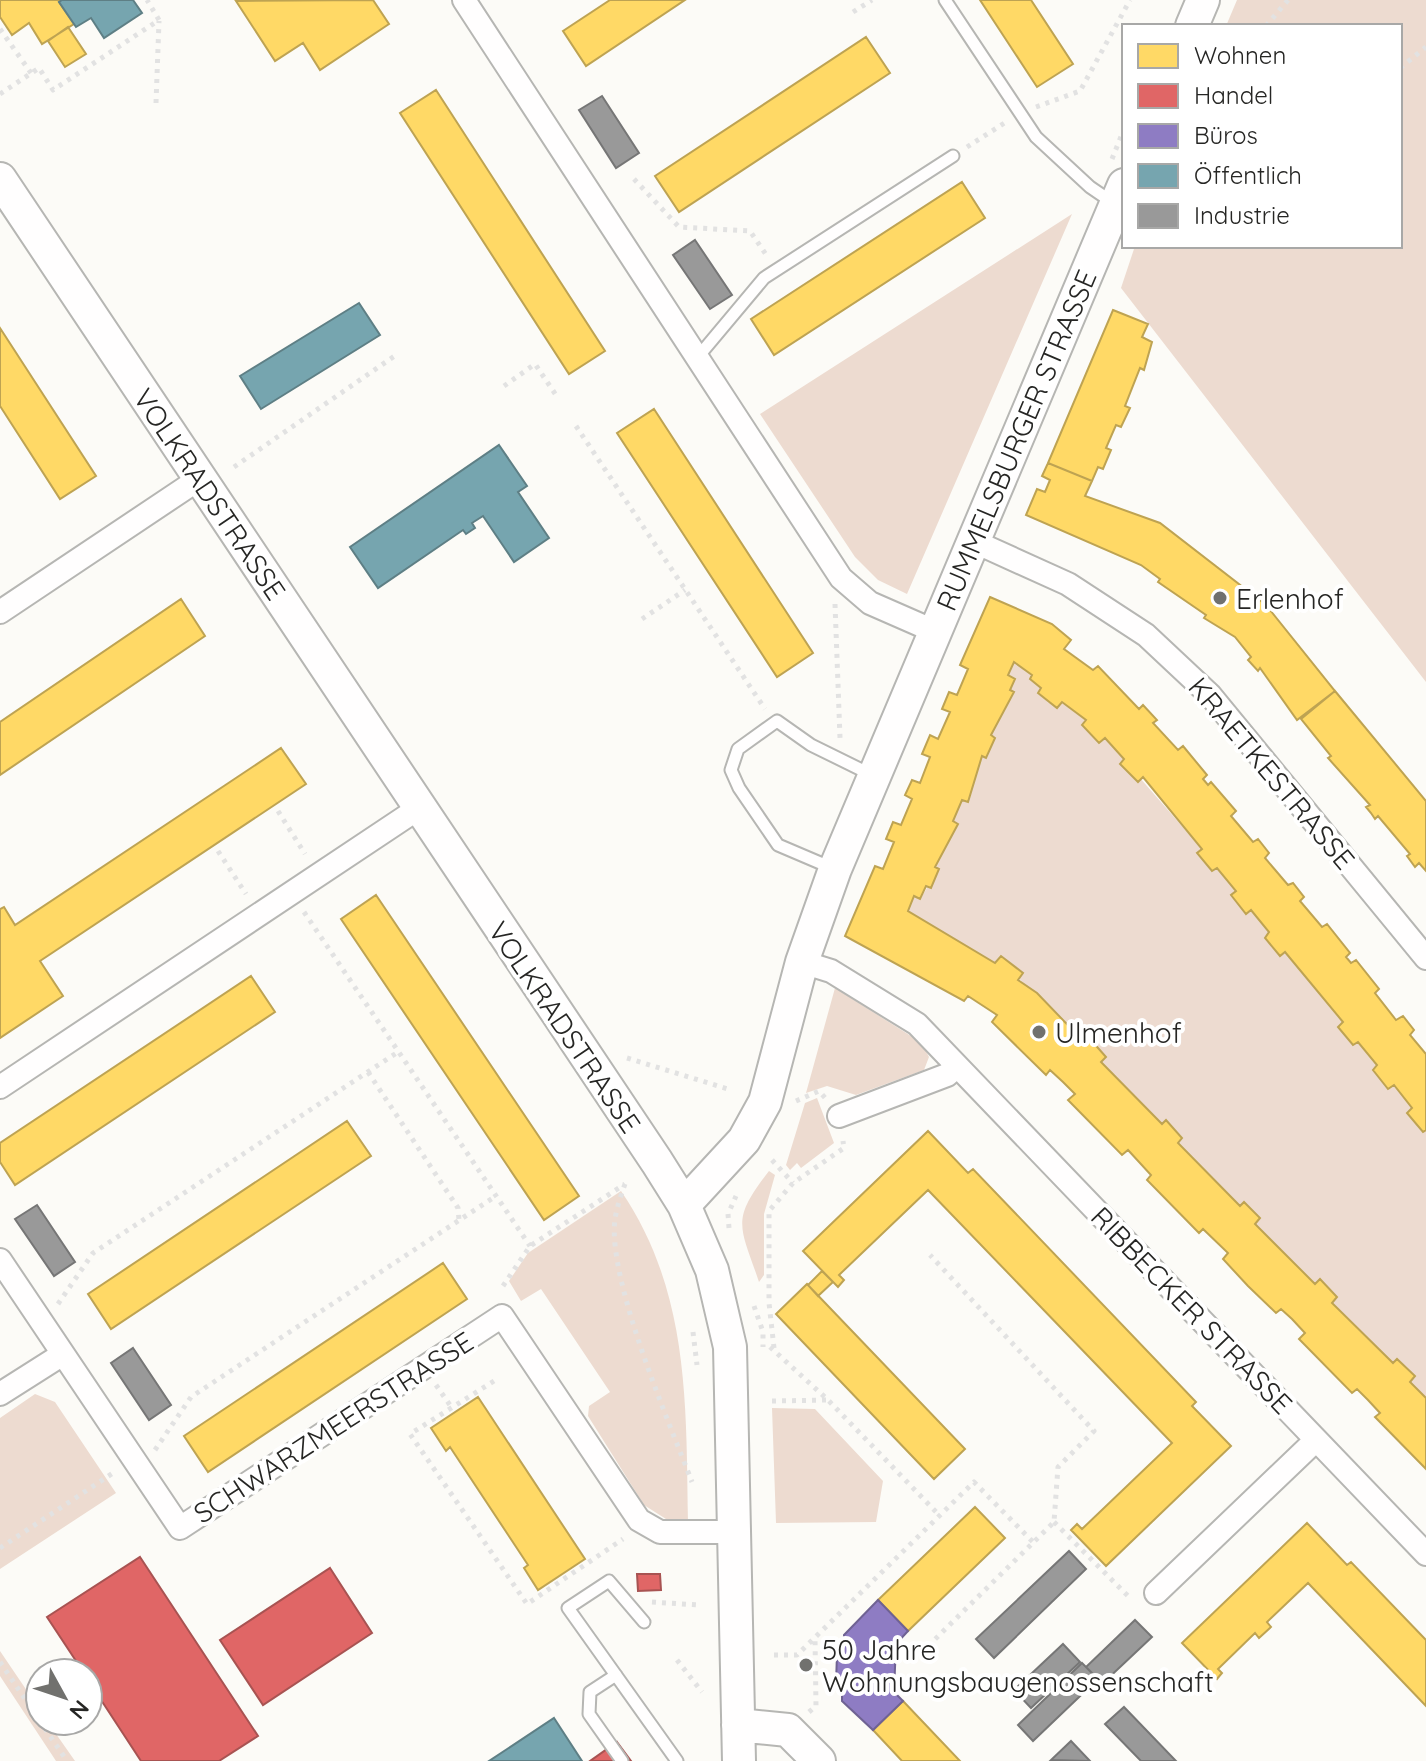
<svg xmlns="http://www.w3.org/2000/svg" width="1426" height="1761" font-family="Quicksand,sans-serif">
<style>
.green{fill:#eddbd0}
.homes{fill:#ffd966;stroke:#bea352;stroke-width:2}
.shops{fill:#e06666;stroke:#a85352;stroke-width:2}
.offices{fill:#8e7cc3;stroke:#6f6293;stroke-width:2}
.public{fill:#76a5af;stroke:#5e7f85;stroke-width:2}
.industry{fill:#999;stroke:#767676;stroke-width:2}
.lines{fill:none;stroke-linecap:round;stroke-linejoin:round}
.lane-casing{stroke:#b6b6b3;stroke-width:15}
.street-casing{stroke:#b6b6b3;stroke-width:26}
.secondary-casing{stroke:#b6b6b3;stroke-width:36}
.path{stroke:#e2e2e2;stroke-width:5;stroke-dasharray:4 6;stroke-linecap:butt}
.lane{stroke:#fffefe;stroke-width:11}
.street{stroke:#fffefe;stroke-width:22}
.secondary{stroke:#fffefe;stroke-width:32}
.poi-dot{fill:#71716e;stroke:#fff;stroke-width:3}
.labels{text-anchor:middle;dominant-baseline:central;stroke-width:8;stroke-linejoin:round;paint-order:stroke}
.street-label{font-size:28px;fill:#262624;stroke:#fff}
.poi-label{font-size:28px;fill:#262624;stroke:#fff;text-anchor:start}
</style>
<rect width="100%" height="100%" fill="#fcfbf7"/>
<!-- green -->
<path class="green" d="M1237 0H1426V682L1121 288 1135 246H1400V26H1226Z
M1072 214 907 594 878 580 855 557 760 414Z
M1014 662 1032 675 1041 688 1038 694 1056 708 1062 702 1085 720 1082 726 1099 743 1105 738 1202 849 1198 853 1212 871 1217 868 1236 891 1231 896 1246 913 1251 910 1269 932 1265 938 1280 955 1285 952 1343 1022 1338 1027 1353 1045 1358 1042 1377 1065 1373 1070 1388 1089 1394 1085 1412 1108 1408 1113 1423 1131 1426 1130V1398L1410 1382 1415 1376 1397 1360 1393 1363 1332 1303 1337 1297 1321 1280 1315 1284 1255 1224 1260 1218 1244 1202 1240 1206 1178 1143 1182 1137 1167 1121 1162 1124 1101 1062 1106 1057 1091 1041 1086 1044C1058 1015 1025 989 1001 957L995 963 908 911 914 896 920 899 939 869 935 867 958 824 953 821 962 800 968 801 982 756 986 758 995 738 991 735 1014 693 1010 690 1015 679 1008 675Z
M835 988 922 1043 929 1057 924 1070 856 1095 827 1086 806 1093Z
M817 1098 834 1143 801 1168 797 1163 790 1170 786 1165 805 1103Z
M769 1171 775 1175 764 1214V1275L759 1282C740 1225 730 1221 769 1171Z
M621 1191C690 1292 686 1406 688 1522L666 1519 644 1505 588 1416 589 1406 610 1392 541 1289 521 1301 509 1281 528 1253Z
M35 1394 55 1402 116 1493 0 1569V1418Z
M772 1408 815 1409 883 1481 876 1522 776 1523Z
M0 1651 40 1710V1721H47L75 1761H56L0 1676Z"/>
<!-- homes -->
<path class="homes" d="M0 0H62L59 2 74 24 42 44 29 23 12 35 0 17Z
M373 0 389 24 320 70 303 43 275 61 236 1Z
M610 0H685L586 66 563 31Z
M980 0H1031L1073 64 1037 87Z
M68 27 86 54 65 67 48 41Z
M866 37 890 73 679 212 655 176Z
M436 90 605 351 569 374 400 113Z
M962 182 985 218 774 355 751 319Z
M1113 310 1148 324 1142 337 1152 342 1144 370 1140 368 1125 406 1130 408 1121 427 1116 425 1106 448 1111 450 1103 469 1098 467 1092 481 1048 463Z
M0 328 96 476 60 499 0 406Z
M654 409 813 653 777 677 617 433Z
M1048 463 1092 481 1085 496 1160 523 1266 605 1335 691 1297 720 1260 668 1258 671 1248 660 1251 657 1235 637 1204 618 1206 615 1158 582 1160 579 1141 565 1026 515 1037 489 1045 492 1050 480 1042 476Z
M990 597 1052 624 1071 640 1064 649 1093 670 1098 666 1139 709 1143 705 1157 720 1153 723 1178 750 1183 746 1207 775 1203 779 1208 785 1211 782 1236 811 1231 816 1253 842 1258 839 1269 853 1265 858 1288 885 1293 883 1304 897 1300 901 1322 927 1327 924 1350 953 1346 957 1351 963 1356 960 1379 989 1375 993 1396 1020 1403 1016 1414 1030 1410 1035 1426 1054V1130L1423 1132 1407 1113 1412 1108 1394 1085 1388 1089 1373 1070 1377 1065 1358 1042 1353 1045 1338 1027 1343 1022 1285 952 1280 956 1265 938 1269 932 1251 910 1246 914 1231 895 1236 891 1217 868 1212 871 1197 853 1202 849 1143 777 1138 782 1120 764 1124 759 1105 738 1099 743 1082 725 1086 720 1062 702 1057 708 1038 693 1041 688 1030 679 1032 675 1014 662 1008 675 1015 679 1010 690 1014 692 991 735 995 738 986 758 982 756 968 802 962 800 953 821 958 824 935 867 939 869 931 888 926 886 920 899 914 896 908 911 995 963 1001 956 1023 973 1018 980 1037 993 1086 1044 1091 1040 1106 1057 1101 1062 1162 1124 1166 1120 1182 1138 1178 1143 1240 1206 1244 1202 1260 1218 1255 1224 1315 1284 1320 1279 1337 1297 1332 1303 1393 1363 1397 1359 1415 1376 1410 1382 1426 1398V1469L1375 1417 1380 1413 1368 1400 1357 1389 1352 1393 1299 1339 1305 1333 1292 1319 1281 1309 1276 1313 1248 1286 1223 1259 1228 1253 1203 1229 1199 1233 1147 1180 1151 1175 1128 1150 1122 1155 1068 1100 1075 1094 1063 1082 1050 1070 1046 1075 992 1022 997 1015 968 996 964 1001 845 936 875 866 883 869 894 842 886 839 893 822 901 825 912 799 905 795 912 780 920 783 930 757 922 754 930 735 938 739 950 712 942 709 949 692 957 695 968 669 960 665Z
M181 599 205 636 0 775V722Z
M1335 691 1426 801V871L1419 863 1415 867 1407 856 1410 854 1378 816 1375 819 1371 813 1366 807 1370 805 1328 758 1331 756 1301 719Z
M281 748 306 784 40 961 63 996 0 1038V909L4 907 15 925Z
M376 895 579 1196 544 1220 341 919Z
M251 976 275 1012 15 1185 0 1162V1143Z
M347 1121 371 1156 111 1329 88 1294Z
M928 1131 968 1173 973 1169 1196 1402 1192 1406 1231 1446 1106 1566 1071 1530 1077 1524 1082 1529 1172 1443 928 1190 839 1275 844 1280 838 1287 803 1251Z
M443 1263 467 1299 208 1472 184 1436Z
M822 1271 833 1282 818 1296 808 1285Z
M807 1284 965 1449 934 1479 776 1314Z
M478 1397 585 1559 538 1590 524 1568 528 1565 450 1447 446 1451 431 1428Z
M975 1507 1005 1538 908 1631 878 1600Z
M1307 1523 1347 1565 1351 1562 1426 1640V1706L1308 1583 1267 1622 1271 1627 1259 1638 1255 1633 1218 1669 1222 1673 1217 1679 1182 1643Z
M903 1701 960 1761H902L873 1730Z"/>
<!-- shops -->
<path class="shops" d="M140 1557 258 1736 219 1761H141L88 1680V1673H84L47 1617Z
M330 1568 372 1633 263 1705 220 1640Z
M637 1574H660L661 1590 638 1591Z
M617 1742 631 1761H590Z"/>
<!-- offices -->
<path class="offices" d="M878 1600 908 1631 896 1644 894 1692 903 1701 873 1730 842 1701V1682L836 1683 837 1654H843L844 1635Z"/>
<!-- public -->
<path class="public" d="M62 0H133L142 13 104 38 91 18 76 27 59 2Z
M359 303 380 335 261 409 240 376Z
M499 445 527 486 518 492 549 538 514 562 483 516 472 523 475 528 466 534 463 530 378 588 350 547Z
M554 1718 582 1761H489Z"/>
<!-- industry -->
<path class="industry" d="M602 96 639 153 616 168 579 110Z
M695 240 732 295 710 309 673 255Z
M37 1205 75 1262 54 1276 15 1219Z
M133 1348 171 1405 149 1420 111 1363Z
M1069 1551 1086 1569 994 1658 976 1639Z
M1135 1620 1152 1637 1102 1684 1086 1667Z
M1063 1644 1080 1662 1031 1708 1014 1690Z
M1082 1663 1098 1679 1033 1741 1018 1725Z
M1124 1707 1176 1761H1141L1105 1724Z
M1071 1741 1090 1761 1051 1760Z"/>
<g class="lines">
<!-- lane casing -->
<g class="lane-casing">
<path id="lane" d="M945 0 1036 137 1090 187 1112 202
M697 358 764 278 953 156
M832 868 778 845 739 788 731 770 738 749 777 721 811 745 872 775
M644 1622 609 1581 568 1608 677 1761
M616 1675 590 1692 589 1714 622 1761"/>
</g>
<!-- street casing -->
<g class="street-casing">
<path id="street" d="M464 0 841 578 870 603 934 631
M973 541 1068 584 1146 635 1210 695 1426 958
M0 612 199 479
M802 962 831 971 917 1024 1426 1554
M0 1087 419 808
M839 1116 947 1075 957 1066
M0 1260 180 1528 502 1316 639 1520 660 1532H734
M0 1394 63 1354
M1156 1593 1316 1440"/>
</g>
<!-- secondary casing -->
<g class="secondary-casing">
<path id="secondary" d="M1192 26 1203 0
M0 179 657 1162 684 1205 712 1270 730 1347 739 1761
M684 1205 744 1140 765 1102 802 962 835 869 1124 185
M738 1725 788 1730 819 1761"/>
</g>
<!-- path -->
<path class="path" d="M853 12 872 0
M1266 26 1288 0
M0 29 31 73
M1400 68 1426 47
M0 94 39 68 53 90 159 20 147 0
M156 103 159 21
M1036 107 1080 91 1130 0
M967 147 1006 122
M1112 159 1124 129
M634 179 679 227 750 231 767 256
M504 386 535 364 558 398
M576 426 765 709
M234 467 396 355
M835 604 840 738
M642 619 685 590
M278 811 305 854
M218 851 246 894
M304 912 530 1246
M627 1058 728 1089
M368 1072 458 1208 459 1220
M796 1101 819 1091 826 1099
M772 1160 793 1183
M625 1184C621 1195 617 1207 615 1219 607 1279 669 1422 692 1482
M729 1228 728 1214 736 1196
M503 1286 530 1246 625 1184
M58 1304 93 1253 398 1052
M754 1306 763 1332V1347
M693 1332 697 1365
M770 1347 828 1400 939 1515
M774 1348 769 1303V1211L793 1183 844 1148 843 1141
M494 1381 410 1434 527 1604 623 1539
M436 1385 452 1408
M772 1401 827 1400
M155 1450 191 1397 496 1196
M1054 1522 1129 1597
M0 1548 113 1473
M652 1602 699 1605
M921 1653 1054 1522 1058 1467 1094 1431 930 1255
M774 1655H797L974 1482 1034 1543
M677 1660 702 1692
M0 1662 67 1761
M809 1712 816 1706 815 1638"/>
<!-- lane -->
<use href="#lane" class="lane"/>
<!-- street -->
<use href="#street" class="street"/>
<!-- secondary -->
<use href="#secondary" class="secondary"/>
</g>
<!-- markers -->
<g class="poi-dot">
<circle cx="1220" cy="598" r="8"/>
<circle cx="1039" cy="1032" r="8"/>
<circle cx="806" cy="1665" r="8"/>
</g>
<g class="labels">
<!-- street labels -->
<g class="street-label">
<text transform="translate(1016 440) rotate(-67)">RUMMELSBURGER STRASSE</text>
<text transform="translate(210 494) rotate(56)">VOLKRADSTRASSE</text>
<text transform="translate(1272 773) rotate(50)">KRAETKESTRASSE</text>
<text transform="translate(565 1027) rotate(56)">VOLKRADSTRASSE</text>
<text transform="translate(1192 1310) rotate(46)">RIBBECKER STRASSE</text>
<text transform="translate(333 1427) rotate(-33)">SCHWARZMEERSTRASSE</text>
</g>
<!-- poi labels -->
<g class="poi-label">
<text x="1236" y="598">Erlenhof</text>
<text x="1055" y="1032">Ulmenhof</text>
<text x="822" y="1649">50 Jahre<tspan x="822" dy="32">Wohnungsbaugenossenschaft</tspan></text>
</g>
</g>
<!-- legend -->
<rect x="1122" y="24" width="280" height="224" fill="#ffffff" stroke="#a8a8a7" stroke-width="2"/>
<rect x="1138" y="44" width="40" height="24" fill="#ffd966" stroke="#a8a8a7" stroke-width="2"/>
<text x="1194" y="64" font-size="24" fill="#262624">Wohnen</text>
<rect x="1138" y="84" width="40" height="24" fill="#e06666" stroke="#a8a8a7" stroke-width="2"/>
<text x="1194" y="104" font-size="24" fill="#262624">Handel</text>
<rect x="1138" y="124" width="40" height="24" fill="#8e7cc3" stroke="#a8a8a7" stroke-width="2"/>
<text x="1194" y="144" font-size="24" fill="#262624">Büros</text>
<rect x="1138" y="164" width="40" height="24" fill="#76a5af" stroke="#a8a8a7" stroke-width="2"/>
<text x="1194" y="184" font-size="24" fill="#262624">Öffentlich</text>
<rect x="1138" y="204" width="40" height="24" fill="#999999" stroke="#a8a8a7" stroke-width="2"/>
<text x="1194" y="224" font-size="24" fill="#262624">Industrie</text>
<!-- north arrow -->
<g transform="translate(64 1697) rotate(130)"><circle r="38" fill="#ffffff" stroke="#a8a8a7" stroke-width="2"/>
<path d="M0-6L14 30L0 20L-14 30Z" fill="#71716e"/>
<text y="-12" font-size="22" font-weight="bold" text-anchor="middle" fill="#262624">N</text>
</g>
</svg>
